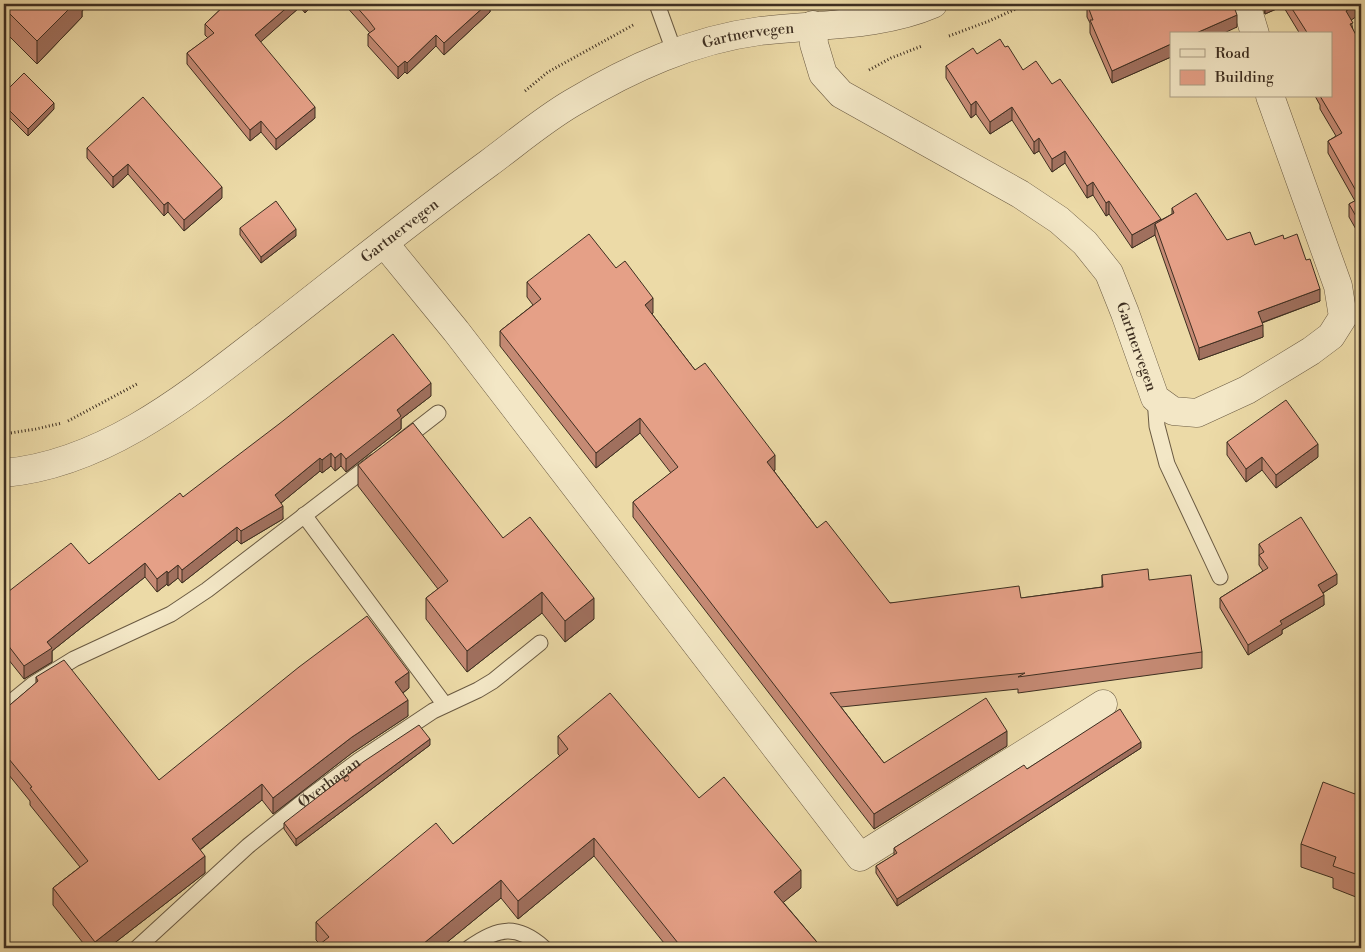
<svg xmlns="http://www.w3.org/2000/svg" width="1365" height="952" font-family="'Libre Bodoni',serif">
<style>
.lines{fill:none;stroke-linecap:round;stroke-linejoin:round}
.service-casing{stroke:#6a5a42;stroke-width:17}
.minor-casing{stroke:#6a5a42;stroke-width:29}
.tertiary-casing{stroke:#6a5a42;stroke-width:29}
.path{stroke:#3e2f21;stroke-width:3;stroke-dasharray:1 2.5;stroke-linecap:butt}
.service{stroke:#f3e7c6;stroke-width:15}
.minor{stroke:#f3e7c6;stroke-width:28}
.tertiary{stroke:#f3e7c6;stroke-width:28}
.wall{fill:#c58a74;stroke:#3e2f21}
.shaded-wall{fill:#a0705e;stroke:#3e2f21}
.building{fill:#e5a087;stroke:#3e2f21}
.labels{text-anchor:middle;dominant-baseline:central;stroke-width:4;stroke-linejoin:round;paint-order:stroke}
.street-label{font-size:15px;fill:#3e2f21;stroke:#f3e7c6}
</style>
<rect width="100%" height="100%" fill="#ecdaa7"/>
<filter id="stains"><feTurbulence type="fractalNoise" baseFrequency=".004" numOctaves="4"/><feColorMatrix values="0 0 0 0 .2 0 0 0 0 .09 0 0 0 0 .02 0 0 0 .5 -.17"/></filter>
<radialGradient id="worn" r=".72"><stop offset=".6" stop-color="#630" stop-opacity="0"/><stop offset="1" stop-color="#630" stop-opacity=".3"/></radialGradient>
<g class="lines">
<!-- service casing -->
<g class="service-casing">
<g id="service">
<path d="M657 4 674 51"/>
<path d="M1155 398 1157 426 1167 464 1220 577"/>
<path d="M402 441 438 413"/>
<path d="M304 515 445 705"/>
<path d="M4 708 32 685 74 659 171 614 207 590 374 462"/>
<path id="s1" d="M137 948 248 846 304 801 358 761 433 711 478 690 493 681 540 643"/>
<path d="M469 948C498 927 517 924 544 948"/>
</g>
</g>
<!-- minor casing -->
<g class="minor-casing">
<g id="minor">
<path d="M1246 4 1255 34"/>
<path id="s2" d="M813 25 814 44 823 74 841 94 1020 194 1059 220 1085 243 1109 273 1125 313 1155 398 1173 411 1197 413 1247 390 1311 351 1331 336 1343 317 1338 286 1270 96"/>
<path d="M384 243 456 331 860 857 1103 704"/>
</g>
</g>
<!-- tertiary casing -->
<g class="tertiary-casing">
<g id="tertiary">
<path id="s3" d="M4 473C106 464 191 393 269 333 342 276 415 217 489 163 516 143 543 120 572 103 631 68 692 40 760 31 817 24 880 27 933 4"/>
</g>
</g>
<!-- path -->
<path class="path" d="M688 8 707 4
M949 36 989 21 1027 4
M869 70 891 58 922 46
M525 91 548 72 635 24
M68 421 137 384
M4 434 36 429 62 423"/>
<!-- service -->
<use href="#service" class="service"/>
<!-- minor -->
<use href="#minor" class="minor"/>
<!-- tertiary -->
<use href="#tertiary" class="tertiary"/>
</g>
<!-- wall -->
<path class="wall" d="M226 4H314L305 13 300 7 260 42 315 118 276 150 261 132 250 141 187 64V53L208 38 205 35V24Z
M344 4H490V12L444 55 436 46 407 74 405 72 398 79 368 46V34L370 33Z
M1087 4 1237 27 1171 34V57L1112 83 1090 33V23L1087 17Z
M1262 4H1361L1351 20 1353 30 1361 44V238L1349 217V204L1355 201 1328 153V141L1336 136 1320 109V105L1315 96H1331V34H1300L1283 6 1265 14Z
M4 6 82 11V17L37 64 4 31Z
M977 54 1023 70 1052 84 1161 220 1172 214V208L1227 240 1255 245 1284 239 1320 301 1262 323 1263 337 1199 360 1155 235 1132 248 1109 214 1106 216 1093 195 1087 198 1065 163 1052 172 1039 151 1034 154 1012 120 990 134 976 114 971 118 946 78V66Z
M4 93 54 109 28 136 4 112Z
M87 148 222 198 184 231 168 212 164 216 128 174 113 188 87 158Z
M240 228 296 236 261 263 240 235Z
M616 268 653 313 652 314 695 370 775 470 774 471 817 528 890 603 1021 598 1102 587V575L1149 580 1202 652V668L1018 693V689L841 707 884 763 1007 746 874 829 633 517V502L671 473 640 433 596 468 500 346V331L533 305 527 297V282Z
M431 396 401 419V429L346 472 341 466 335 471 331 466 322 473 320 471 281 503 283 519 241 544 237 540 182 583 178 578 168 586 167 584 157 592 145 577 52 651V662L24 679 4 654V595L89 564 183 497Z
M1227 442 1318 457 1276 488 1262 470 1246 482 1227 455Z
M358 465 503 538 594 619 565 642 542 613 467 672 426 619V598L438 589 358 486Z
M1259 544 1337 584 1323 593 1324 605 1282 630V634L1248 655 1220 608V598L1263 571 1259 565Z
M36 677 159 780 409 688 403 693 408 716 352 753 273 814 262 800 200 850 205 873 108 948H87L53 905V888L80 867 30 805V801L4 769V710L36 683Z
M558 736 699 798 801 888 783 902 822 948H668L594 856 518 919 501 898 440 948H315L320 944 316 940V922L453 844 560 756 558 754Z
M430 745 296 846 284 829V823Z
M1141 748 897 906 876 873V866L894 855V848L1027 769Z
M1361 775V899L1333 888V878L1301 867V844L1355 794Z"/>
<!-- shaded-wall -->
<path class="shaded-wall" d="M74 4H90L82 11V17L37 64V41Z
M291 4H300V7L255 47V35Z
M305 4H314L305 13Z
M487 4H490V12L444 55V43Z
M1265 4H1283V6L1265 14Z
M1356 4H1361V13L1346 24V11Z
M1237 15V27L1222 34H1194Z
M436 35V46L407 74V63Z
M1171 44V57L1112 83V71Z
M405 61V72L398 79V67Z
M976 101V114L971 118V105Z
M54 103V109L28 136V129Z
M315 107V118L276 150V139Z
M1012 107V120L990 134V122Z
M261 121V132L250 141V130Z
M1039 138V151L1034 154V142Z
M1065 151V163L1052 172V159Z
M128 164V174L113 188V177Z
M1093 182V195L1087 198V186Z
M222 187V198L184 231V220Z
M1109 201V214L1106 216V203Z
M168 202V212L164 216V205Z
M1161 219V232L1155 224V235L1132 248V235Z
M296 229V236L261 263V257Z
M1320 289V301L1258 324V312Z
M653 298V313L645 320V305Z
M1263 325V337L1199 360V348Z
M431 383V396L401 419V429L346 472V459L397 410Z
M640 418V433L596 468V453Z
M1318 444V457L1276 488V475Z
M331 453V466L322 473V460Z
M341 453V466L335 471V458Z
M775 455V470L767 477V462Z
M1262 457V470L1246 482V469Z
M320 458V471L275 508V495Z
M283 506V519L241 544V531Z
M237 527V540L182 583V570Z
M145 563V577L52 651V662L24 679V666L47 642Z
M178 565V578L168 586V573Z
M167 571V584L157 592V579Z
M1337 574V584L1318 596V585Z
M542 592V613L467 672V651Z
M1324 595V605L1282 630V634L1248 655V645L1280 621Z
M594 598V619L565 642V621Z
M409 672V688L395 699V682Z
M408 700V716L352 753 273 814V798L352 737Z
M1007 731V746L874 829V814Z
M430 739V745L296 846V839Z
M1141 742V748L897 906V899Z
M262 784V800L192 856V839Z
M594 838V856L518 919V901Z
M205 856V873L108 948H95V942Z
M801 870V888L774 910V892Z
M501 880V898L440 948H418Z"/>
<!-- building -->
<path class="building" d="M6 4H74L37 41 4 8V6Z
M226 4H291L255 35 315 107 276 139 261 121 250 130 187 53 214 33 205 24Z
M354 4H487L444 43 436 35 407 63 405 61 398 67 368 34 375 29 369 21Z
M1087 4H1233L1237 15 1194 34H1171V44L1112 71 1090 20H1093Z
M1289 4H1356L1346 11 1353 23 1350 24 1361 44V225L1349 204 1360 198 1328 141 1342 133 1320 96H1331V34H1308Z
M1000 39 1005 47 1008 46 1023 70 1036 61 1052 84 1060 79 1161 219 1132 235 1109 201 1106 203 1093 182 1087 186 1065 151 1052 159 1039 138 1034 142 1012 107 990 122 976 101 971 105 946 66 973 48 977 54Z
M24 73 54 103 28 129 4 105V93Z
M143 97 222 187 184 220 168 202 164 205 128 164 113 177 87 148Z
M1196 193 1227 240 1250 232 1255 245 1283 235 1284 239 1297 234 1306 260 1310 259 1320 289 1258 312 1263 325 1199 348 1155 224 1174 213 1172 208Z
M276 201 296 229 261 257 240 228Z
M589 234 616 268 625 261 653 298 645 305 695 370 705 363 775 455 767 462 817 528 826 521 890 603 1019 586 1021 598 1103 587 1102 575 1148 569 1149 580 1191 575 1202 652 1018 677 1025 673 830 693 884 763 986 698 1007 731 874 814 633 502 678 467 640 418 596 453 500 331 541 299 527 282Z
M393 334 431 383 397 410 401 416 346 459 341 453 335 458 331 453 322 460 320 458 275 495 283 506 241 531 237 527 182 570 178 565 168 573 167 571 157 579 145 563 47 642 52 648 24 666 4 640V595L71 543 89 564 180 493 183 497 279 424Z
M1286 400 1318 444 1276 475 1262 457 1246 469 1227 442Z
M413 423 503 538 530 517 594 598 565 621 542 592 467 651 426 598 448 581 358 465Z
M1301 517 1337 574 1318 585 1324 595 1280 621 1282 624 1248 645 1220 598 1268 568 1259 555 1264 552 1259 544Z
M367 616 409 672 395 682 408 700 352 737 273 798 262 784 192 839 205 856 95 942 53 888 88 861 30 788 32 787 4 753V710L38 681 36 677 64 660 159 780 299 667Z
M610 693 699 798 724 777 801 870 774 892 822 948H682L594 838 518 901 501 880 418 948H315L329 937 316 922 436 823 453 844 568 749 558 736Z
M1120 709 1141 742 897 899 876 866 897 853 894 848 1024 765 1027 769Z
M419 725 430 739 296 839 284 823 363 762Z
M1361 775V876L1333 866 1336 857 1301 844 1323 782 1355 794Z"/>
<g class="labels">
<!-- street labels -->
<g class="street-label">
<text stroke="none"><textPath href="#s3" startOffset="875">Gartnervegen</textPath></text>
<text stroke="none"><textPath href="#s3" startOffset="470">Gartnervegen</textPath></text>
<text stroke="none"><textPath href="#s2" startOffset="481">Gartnervegen</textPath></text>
<text stroke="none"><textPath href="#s1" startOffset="254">Øverhagan</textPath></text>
</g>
</g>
<!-- margin -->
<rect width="1365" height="952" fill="none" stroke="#ecdaa7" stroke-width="20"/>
<rect x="5" y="5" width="1355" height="942" fill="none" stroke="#3e2f21" stroke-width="2.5"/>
<rect x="10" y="10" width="1345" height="932" fill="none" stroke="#3e2f21"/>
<!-- legend -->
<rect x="1170" y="32" width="162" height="65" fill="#f3e7c6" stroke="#ab9d84"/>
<rect x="1180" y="49" width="25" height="8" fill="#f3e7c6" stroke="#ab9d84"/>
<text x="1215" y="58" font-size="15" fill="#3e2f21">Road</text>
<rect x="1180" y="70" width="25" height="15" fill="#e5a087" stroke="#ab9d84"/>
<text x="1215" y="82" font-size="15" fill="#3e2f21">Building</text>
<rect width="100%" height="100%" filter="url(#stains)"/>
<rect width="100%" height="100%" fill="url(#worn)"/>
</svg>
